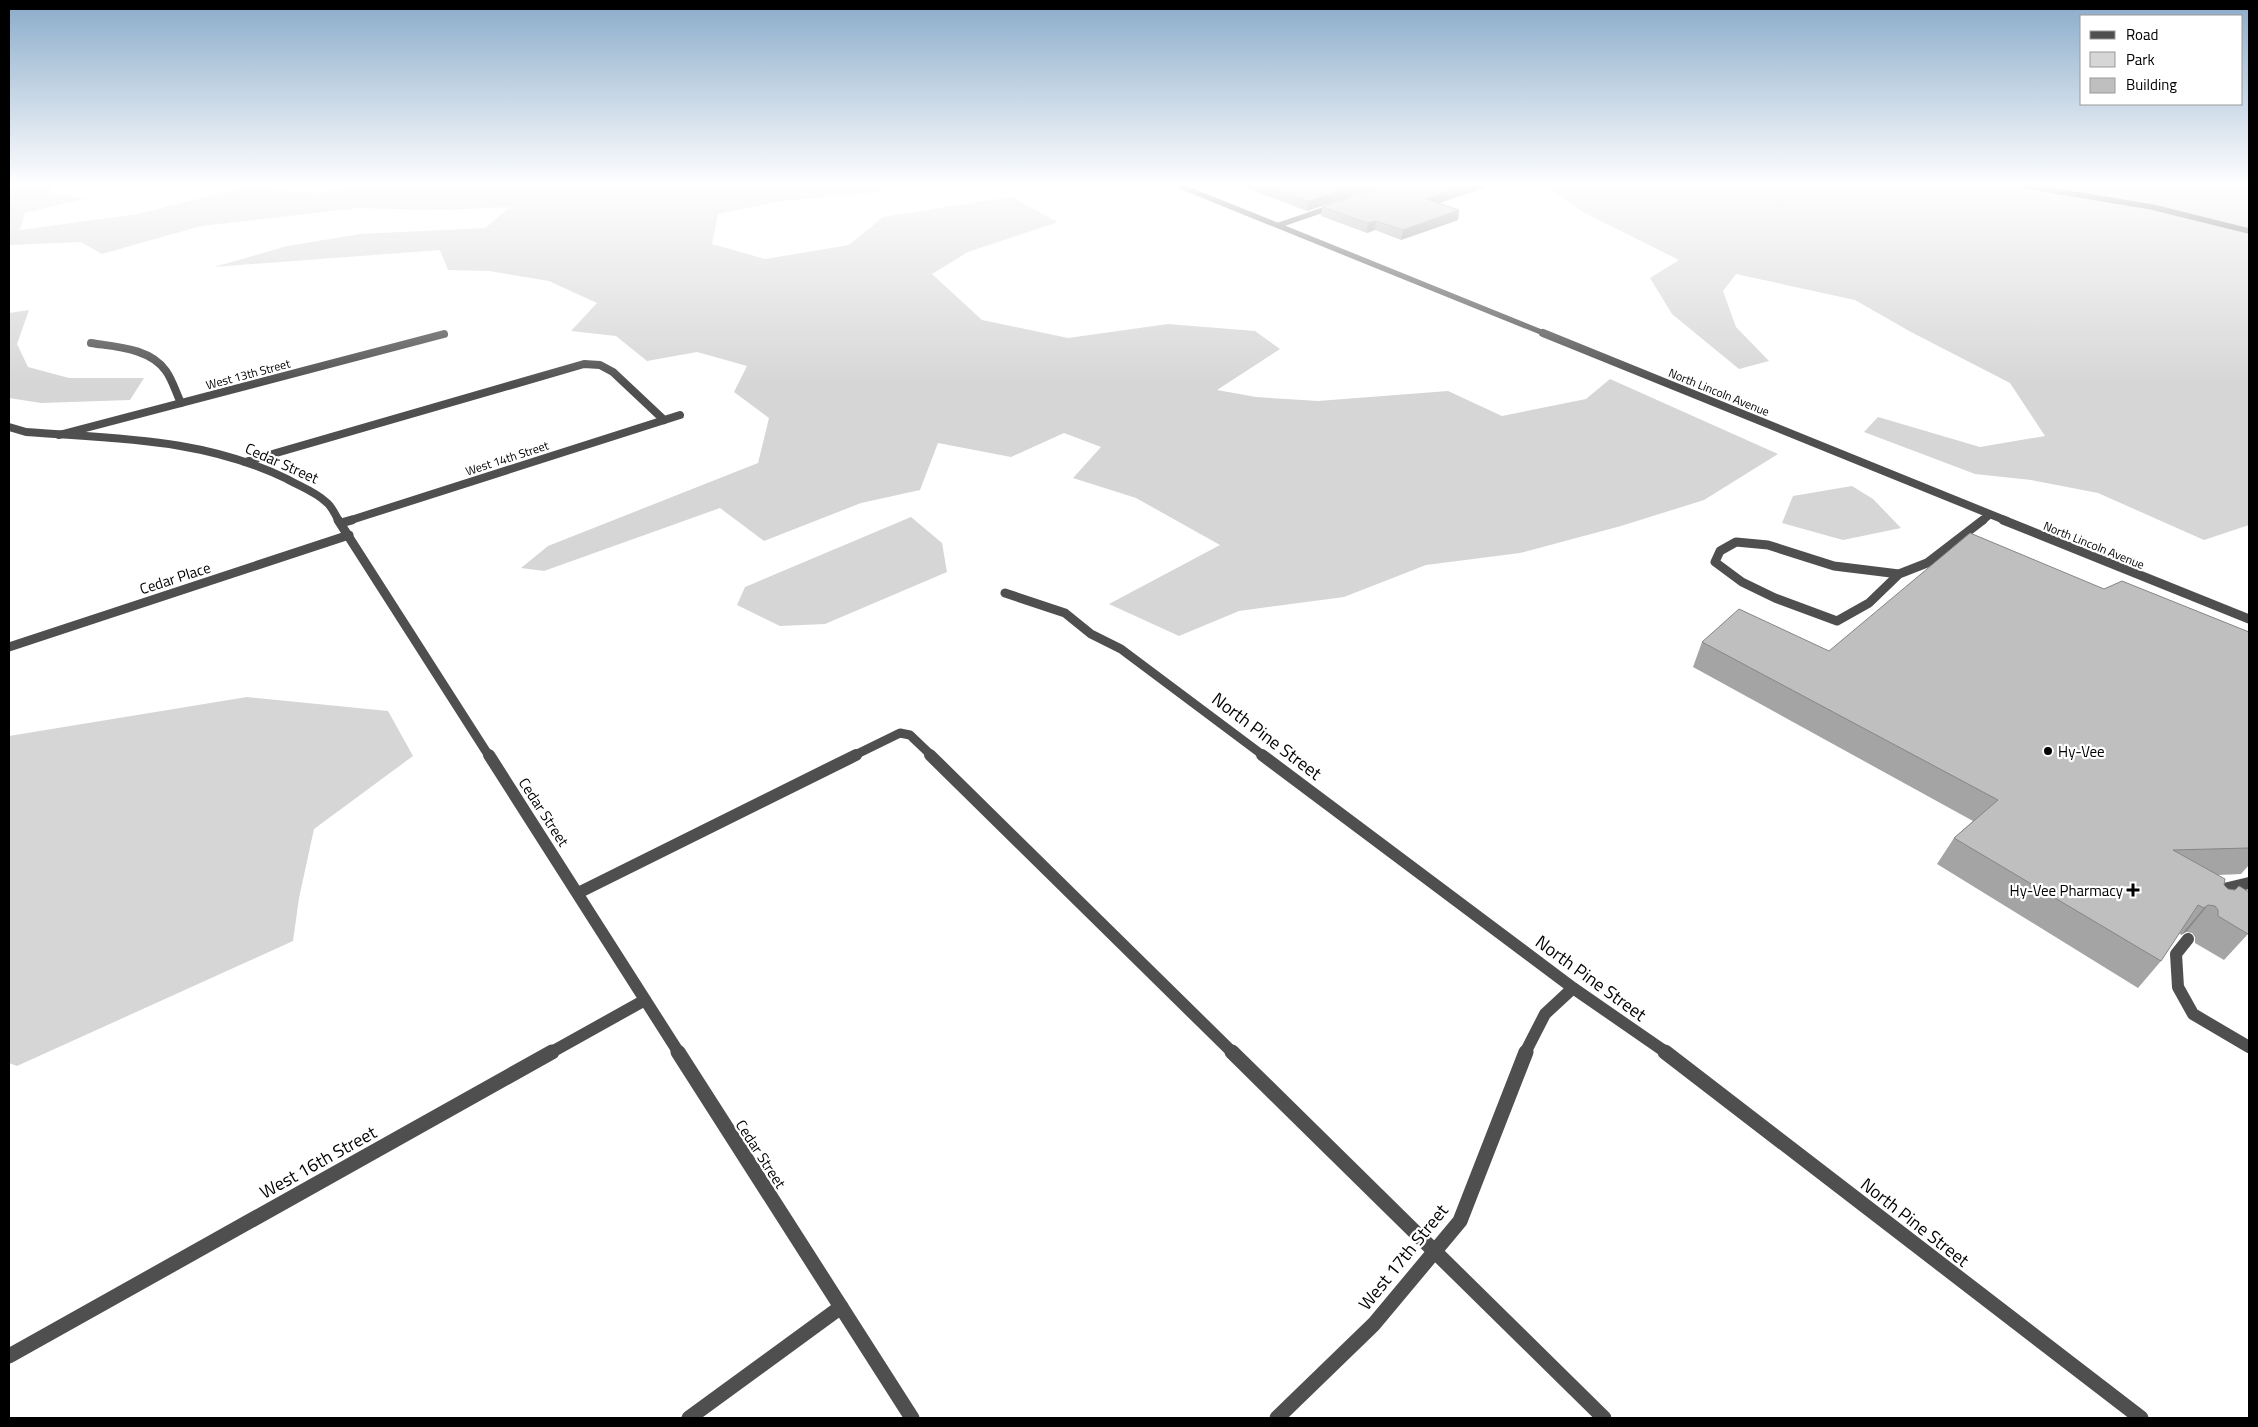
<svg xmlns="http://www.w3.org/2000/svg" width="2258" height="1427" font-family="'Titillium Web',sans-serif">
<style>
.green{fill:#d6d6d6}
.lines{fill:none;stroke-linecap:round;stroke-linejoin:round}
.service-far4{stroke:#4f4f4f;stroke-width:5.5}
.service-far3{stroke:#4f4f4f;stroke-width:8}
.service-far2{stroke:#4f4f4f;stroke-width:9}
.service-far1{stroke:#4f4f4f;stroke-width:12}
.service{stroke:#4f4f4f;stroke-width:15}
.minor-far4{stroke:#4f4f4f;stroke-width:5.5}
.minor-far3{stroke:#4f4f4f;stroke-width:8}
.minor-far2{stroke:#4f4f4f;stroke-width:9}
.minor-far1{stroke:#4f4f4f;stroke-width:12}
.minor{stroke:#4f4f4f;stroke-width:15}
.tertiary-far4{stroke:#4f4f4f;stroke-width:5.5}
.tertiary-far3{stroke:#4f4f4f;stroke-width:8}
.tertiary-far2{stroke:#4f4f4f;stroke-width:9}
.tertiary-far1{stroke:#4f4f4f;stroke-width:12}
.tertiary{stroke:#4f4f4f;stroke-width:15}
.wall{fill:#a4a4a4}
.shaded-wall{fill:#868686}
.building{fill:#bfbfbf;stroke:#868686}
.poi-dot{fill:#000;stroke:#fff;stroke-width:2}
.labels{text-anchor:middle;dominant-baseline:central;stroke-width:4.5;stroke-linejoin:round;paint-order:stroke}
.far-street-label{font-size:12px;fill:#000;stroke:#fff}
.street-label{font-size:15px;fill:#000;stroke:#fff}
.poi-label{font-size:15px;fill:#000;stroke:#fff;text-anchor:start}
.near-street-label{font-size:18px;fill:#000;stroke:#fff}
</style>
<rect width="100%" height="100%" fill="#fff"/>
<!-- green -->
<path class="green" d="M9 186H53L52 194 87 198 25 213 20 230 138 214 249 186 317 193 355 186H896L870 193 782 201 718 214 712 244 765 259 849 245 883 217 1011 197 1058 222 968 252 932 274 982 320 1068 338 1168 324 1255 331 1280 349 1217 390 1256 397 1318 401 1448 391 1502 416 1586 399 1610 379 1778 454 1704 500 1621 526 1520 553 1426 565 1344 597 1239 611 1179 636 1109 604 1220 545 1136 498 1073 478 1101 447 1064 433 1011 457 938 443 920 490 861 503 764 541 720 508 544 571 521 568 548 546 758 463 769 418 734 392 747 366 697 352 647 361 616 336 571 331 597 303 549 281 489 271 448 270 440 250 214 267 287 246 360 234 485 228 510 207 440 210 358 208 201 226 102 254 81 242 9 245Z
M1544 186H2249V525L2204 540 2098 493 2031 480 1975 474 1864 432 1878 417 1980 447 2045 436 2010 383 1911 332 1855 300 1736 274 1723 291 1736 327 1769 361 1739 369 1672 314 1650 278 1679 260 1583 212Z
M29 310 17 344 28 367 69 378H144L130 400 41 403 9 398V313Z
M1852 486 1873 499 1901 528 1843 540 1782 523 1793 496Z
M911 517 942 543 947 572 825 624 780 626 737 605 745 587Z
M247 697 388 711 413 756 314 829 299 898 293 941 17 1066 9 1063V736Z"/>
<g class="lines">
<!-- service-far4 -->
<path class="service-far4" d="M2026 186 2152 207 2249 231"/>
<!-- service-far3 -->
<path class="service-far3" d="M91 343C116 347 150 348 166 371 173 381 176 393 181 403
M245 462 584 364 600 365 613 372 664 420
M1982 521 1989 515"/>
<!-- service-far2 -->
<path class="service-far2" d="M1736 542 1768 545 1834 566 1899 574 1869 603 1837 621 1775 598 1742 582 1715 562 1720 551Z
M1899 574 1927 563 1983 520
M853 756 900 733 910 735 932 756"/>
<!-- service-far1 -->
<path class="service-far1" d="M930 755 1233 1053
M578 893 856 755
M2219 896 2224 889 2249 883
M2188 939 2176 954 2178 987 2193 1014 2249 1047"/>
<!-- service -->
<path class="service" d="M1232 1052 1604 1418
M689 1418 841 1307"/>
<!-- minor-far4 -->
<path class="minor-far4" d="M1279 225 1335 206"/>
<!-- minor-far3 -->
<path class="minor-far3" d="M59 435 444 334
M348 521 680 415"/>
<!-- minor-far2 -->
<path class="minor-far2" d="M341 523 352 520
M1005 593 1065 613 1091 634 1121 649 1264 756
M9 647 349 535"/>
<!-- minor-far1 -->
<path class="minor-far1" d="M1262 755 1573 988 1667 1053
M550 1053 645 1000
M1525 1053 1545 1014 1573 988"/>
<!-- minor -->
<path class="minor" d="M1665 1052 2141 1418
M9 1356 552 1052
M1277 1418 1374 1324 1460 1221 1526 1052"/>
<!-- tertiary-far4 -->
<path class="tertiary-far4" d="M1180 186 1546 334"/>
<!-- tertiary-far3 -->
<path class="tertiary-far3" d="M1543 333 2007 521
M9 427 26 432C117 439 203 438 287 479 299 486 316 492 326 502 332 506 335 515 339 521"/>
<!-- tertiary-far2 -->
<path class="tertiary-far2" d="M338 520 489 756
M2003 520 2249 619"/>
<!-- tertiary-far1 -->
<path class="tertiary-far1" d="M489 755 679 1053"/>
<!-- tertiary -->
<path class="tertiary" d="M678 1052 912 1418"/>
</g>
<!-- wall -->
<path class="wall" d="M1246 186H1383L1307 211 1246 188Z
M1386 186H1490L1439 203 1459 210 1458 220 1401 240 1375 230 1367 233 1321 216 1322 207Z
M2104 589 2249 632V865L2241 874 2218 875 2224 885 2248 934 2224 960 2195 943V937L2192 933 2186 932 2181 935 2179 933 2161 961 2138 988 1937 864 1954 838 1973 821 1693 667 1702 642 1829 651Z"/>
<!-- shaded-wall -->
<path class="shaded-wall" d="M1356 186H1383L1307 211 1308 201Z
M1465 186H1490L1425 208 1426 199Z
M1459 210 1458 220 1401 240 1403 230Z
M1376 221 1375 230 1367 233 1368 223Z
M2208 905 2186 932 2181 935 2204 908Z"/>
<!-- building -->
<path class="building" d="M1265 186H1356L1308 201Z
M1386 186H1465L1426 199 1459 210 1403 230 1376 221 1368 223 1322 207Z
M1970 533 2104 589 2122 581 2249 632V848L2173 850 2225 879 2224 885 2228 889 2235 890 2239 886 2249 892V932L2248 934 2218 916V910L2215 906 2208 905 2204 908 2198 905 2161 961 1954 838 1998 800 1702 642 1739 609 1829 651Z"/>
<!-- sky -->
<linearGradient id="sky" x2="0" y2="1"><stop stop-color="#8aabca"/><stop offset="0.48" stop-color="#fff"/><stop offset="1" stop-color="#fff" stop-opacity="0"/></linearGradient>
<rect width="2258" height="385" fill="url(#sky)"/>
<!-- markers -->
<g class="poi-dot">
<circle cx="2048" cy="751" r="5"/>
<path d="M2130.5 882.5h5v5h5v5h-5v5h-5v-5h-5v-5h5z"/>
</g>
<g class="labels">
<!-- far-street labels -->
<g class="far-street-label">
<text transform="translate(248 374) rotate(-15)">West 13th Street</text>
<text transform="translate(1719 392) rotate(22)">North Lincoln Avenue</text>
<text transform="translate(507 458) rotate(-18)">West 14th Street</text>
<text transform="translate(2094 545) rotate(22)">North Lincoln Avenue</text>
</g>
<!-- street labels -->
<g class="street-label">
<text transform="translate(282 463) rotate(24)">Cedar Street</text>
<text transform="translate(175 578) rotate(-18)">Cedar Place</text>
<text transform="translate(544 812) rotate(57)">Cedar Street</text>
<text transform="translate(761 1154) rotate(57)">Cedar Street</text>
</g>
<!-- poi labels -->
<g class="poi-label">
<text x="2058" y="751">Hy-Vee</text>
<text x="2123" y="890" text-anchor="end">Hy-Vee Pharmacy</text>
</g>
<!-- near-street labels -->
<g class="near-street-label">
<text transform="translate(1267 736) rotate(37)">North Pine Street</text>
<text transform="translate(1591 978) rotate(36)">North Pine Street</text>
<text transform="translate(318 1162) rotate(-29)">West 16th Street</text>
<text transform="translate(1915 1222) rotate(38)">North Pine Street</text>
<text transform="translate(1403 1257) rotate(-51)">West 17th Street</text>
</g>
</g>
<!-- border -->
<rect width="2258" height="1427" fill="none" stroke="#000000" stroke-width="20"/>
<!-- legend -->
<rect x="2080" y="15" width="162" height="90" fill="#ffffff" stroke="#999999"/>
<rect x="2090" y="31" width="25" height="8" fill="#4f4f4f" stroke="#999999"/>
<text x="2126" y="40" font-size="15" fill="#000000">Road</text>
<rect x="2090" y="52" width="25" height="15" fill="#d6d6d6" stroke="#999999"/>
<text x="2126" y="65" font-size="15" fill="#000000">Park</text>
<rect x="2090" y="78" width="25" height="15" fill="#bfbfbf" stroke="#999999"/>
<text x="2126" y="90" font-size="15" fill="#000000">Building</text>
</svg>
